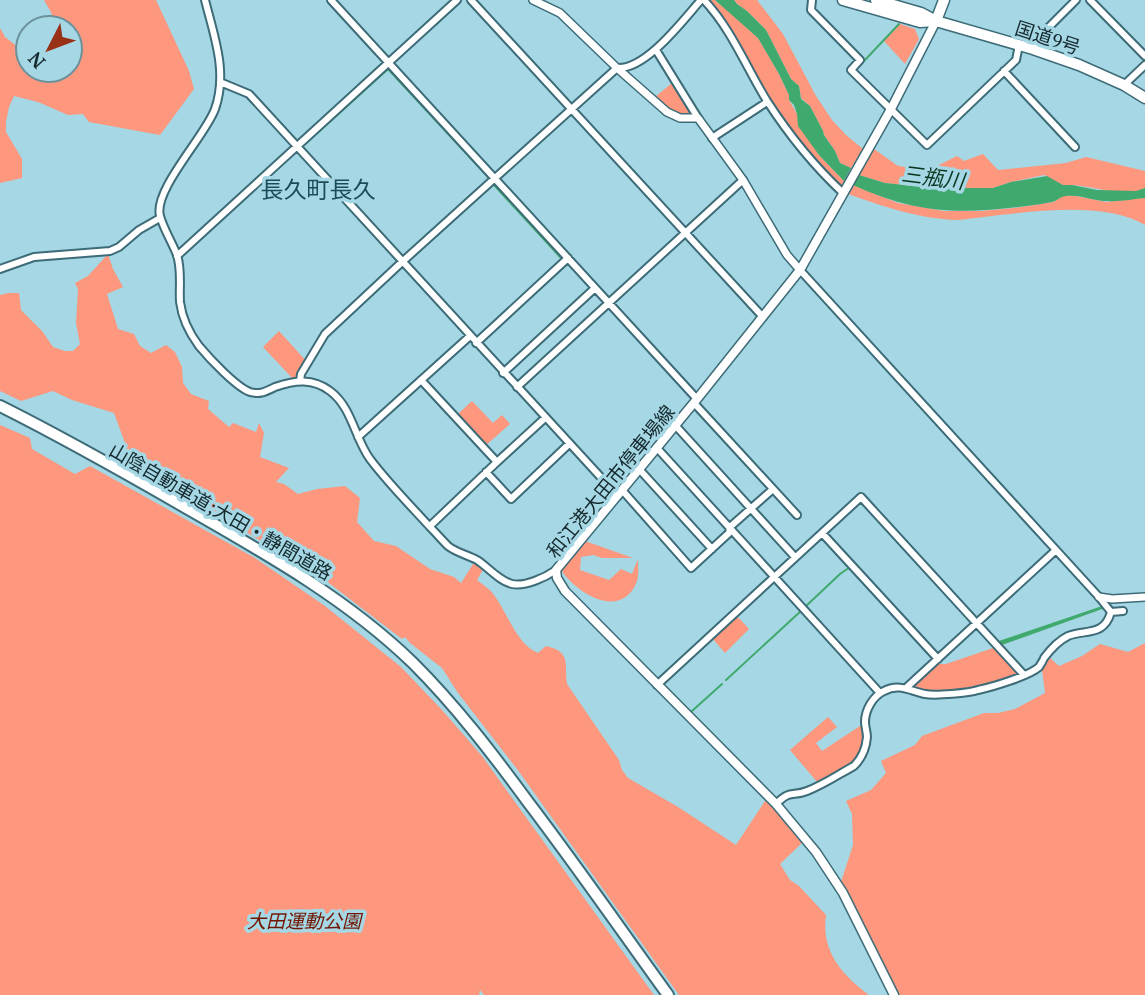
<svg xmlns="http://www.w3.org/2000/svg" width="1145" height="995" font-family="'PT Serif','Noto Sans JP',serif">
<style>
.green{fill:#fd977d}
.water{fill:#40a96d}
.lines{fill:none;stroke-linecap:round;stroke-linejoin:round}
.stream{stroke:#40a96d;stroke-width:2}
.minor-casing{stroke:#3d6c78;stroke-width:10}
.tertiary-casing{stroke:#3d6c78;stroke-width:10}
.secondary-casing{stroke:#3d6c78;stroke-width:11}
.trunk-casing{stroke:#3d6c78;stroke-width:13}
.motorway-casing{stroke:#3d6c78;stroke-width:14}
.minor{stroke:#fff;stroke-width:6}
.tertiary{stroke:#fff;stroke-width:7}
.secondary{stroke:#fff;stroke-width:8}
.trunk{stroke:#fff;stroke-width:10}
.motorway{stroke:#fff;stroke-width:10}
.labels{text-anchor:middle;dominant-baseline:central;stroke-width:7;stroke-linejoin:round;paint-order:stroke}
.street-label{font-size:19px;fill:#15292e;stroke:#a5d7e4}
.park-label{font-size:19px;font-style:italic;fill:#711500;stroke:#a5d7e4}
.water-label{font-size:21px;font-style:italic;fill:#09361e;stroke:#a5d7e4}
.quarter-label{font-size:23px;fill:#1b4c57;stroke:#a5d7e4}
</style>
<rect width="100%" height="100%" fill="#a5d7e4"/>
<!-- green -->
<path class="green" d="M44 0H156L189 71 194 89 160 135 89 122 83 114 68 115 38 102 14 96 9 107 6 122V132L22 159V178L0 183V28L5 37 28 55V70H70V28H30L52 14Z
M706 0H715L719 4H721L758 38 779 74 789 95V100L797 114 799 122 819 155 844 181 841 187C806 156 778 117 755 77 740 50 728 22 706 0Z
M734 0H757L783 34 816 96 832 120 846 135 863 149 851 168 840 163 835 151 824 135 823 131 810 106 801 98 799 86 791 79 766 30 747 11 737 4Z
M900 24 915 29 919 39 905 64 884 41Z
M672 83 693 115 673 113 655 97Z
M874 149 898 166 929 170 957 156 964 161 983 154 998 170 1066 163 1086 157 1145 171V188C1126 198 1095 187 1074 185 1071 185 1067 186 1063 185 1056 184 1051 177 1044 175L1011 182 993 188H967L922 185 914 186 885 183 859 175Z
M853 185 898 203 944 211H981L1014 208 1054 202 1062 196H1076L1106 202 1144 198H1145V225C1098 197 1010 215 957 220 920 219 882 206 848 194Z
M108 254 113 269 123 287 107 294 118 329 134 334 140 346 151 353 166 345 175 352 182 367 183 383 191 394 209 401 208 409 229 427 233 423 256 432 259 423 264 433 260 457 289 468 276 482 284 484 298 494 317 489 345 486 360 498 357 522 374 541 396 546 430 569 454 577 461 583 475 561 484 568 477 580C483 585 490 589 494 595 508 614 517 645 538 653L546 646C572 652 564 664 567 684L619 760 622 770 628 778 678 807 736 845 765 801 768 800 803 842 780 864 790 880 799 886 826 915C821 951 841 974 869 995H679L517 769 458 693 442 668 410 643 405 637 402 639 325 580 169 485 151 481 125 459V443L114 413 72 400 53 391 21 401 0 391V295L9 293H19L21 310 42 331 53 347 65 351H73L80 344 76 323 78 289 75 283 88 276Z
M279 331 307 362 294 380 263 347Z
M472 401 493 423 502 415 510 424 485 446 457 415Z
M0 425 30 438 32 449 75 474 90 466 255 558 325 606 401 667 442 710 482 756 654 995H484L480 990 479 995H0Z
M585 541 633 558H602L593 555 581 557 580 570 609 580 621 569 632 574 638 559C638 565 639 575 637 581 622 621 577 594 561 570L580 545Z
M736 615 749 629 725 653 712 638Z
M1145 643V995H898L841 882 853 845 852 814 846 801 871 790 886 773 881 761 915 745 922 736 984 713H998L1015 709 1045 693 1042 670 1049 657 1059 666 1082 656 1100 644 1128 652Z
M996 647 1019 673C988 684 943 700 911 686L936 664H946Z
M828 717 837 727 816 743 822 751 863 724 864 739 857 762 818 783 790 750Z"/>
<!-- water -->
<path class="water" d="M715 0H734L737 4 747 11 766 30 791 79 799 86 801 99 810 106 823 131 824 135 835 151 840 163 851 168 844 181 819 155 798 126 797 114 794 105 789 100V95L779 74 758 38Z
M859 175 885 183 914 186H955L967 188H993L1011 182 1047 176 1063 185H1072L1097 190 1136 191 1145 188V198C1133 199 1120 202 1108 201 1093 201 1080 194 1066 196 1059 197 1057 201 1052 202 1048 203 1045 203 1041 204 967 214 924 217 853 185Z
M1102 606 1105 608 999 646 996 642Z"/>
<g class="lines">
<!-- stream -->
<path class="stream" d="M864 61 899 24
M302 147 388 69 489 178
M494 185 561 258
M244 198 297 151
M187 251 220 221
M805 607 840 574 850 567
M726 680 802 610
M692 711 722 684"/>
<!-- minor casing -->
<g class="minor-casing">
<path id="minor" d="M205 0C214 36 228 72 215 109 206 135 153 190 160 216 164 230 172 242 177 255 182 271 179 286 180 302 182 318 190 334 199 346 209 358 236 387 250 392 260 395 267 391 275 387 295 380 313 378 330 391 352 407 355 439 370 459 388 483 410 505 430 527 436 533 442 540 448 546 457 553 468 555 477 560 488 567 499 581 512 584 525 587 546 577 556 570
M331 0 697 399
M471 0 763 317
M704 0C732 30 746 67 767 101 789 135 813 165 843 193
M812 0 811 10 860 60 851 70 927 145 1016 60 1019 45
M1090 0 1145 56
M1033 49 1046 30 1076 0
M656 50 698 118
M1004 71 1075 147
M220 82 249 94 618 496
M1124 85 1145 65
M712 138 767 102
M177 256 457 0
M0 269 34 257 110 251 119 247 139 230 160 218
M800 270 1099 597 1111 612
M476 343 568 258
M503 373 595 288
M421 380 497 462 545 418
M300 381 301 374 325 334 402 262 617 68C646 70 683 20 701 0
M517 387 743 180
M694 403 797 515
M675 425 794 556
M358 437 470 336
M657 448 880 693
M639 469 712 549
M486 472 511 499 569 444
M622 490 691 568 729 533 730 527 773 489
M430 526 497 462
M822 533 938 659
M1111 612 1123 611
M657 685 861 497 1024 675
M906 688 1056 550
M776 804C791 789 792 797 807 791 823 785 839 774 854 766 862 758 866 749 867 737 867 732 865 727 865 722 865 710 873 696 884 691 899 683 910 691 925 694 935 696 969 693 978 690 992 687 1029 676 1039 667 1039 667 1044 659 1044 658 1050 650 1058 641 1068 636 1085 629 1104 637 1111 612"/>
</g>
<!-- tertiary casing -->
<g class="tertiary-casing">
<path id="tertiary" d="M533 0 560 13 617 68 667 112 680 118H698L743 180 787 255 800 270
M1099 597 1112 599 1145 597"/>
</g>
<!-- secondary casing -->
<g class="secondary-casing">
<path id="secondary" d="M894 995 843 893 816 852 776 804 565 591 557 578 556 570 697 399 800 270 891 109 936 21"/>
</g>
<!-- trunk casing -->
<g class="trunk-casing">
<path id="trunk" d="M843 0 920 22 935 21
M876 0 921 13 936 21 1033 49 1079 65 1124 85 1145 98
M936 21 944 0"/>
</g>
<!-- motorway casing -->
<g class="motorway-casing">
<path id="motorway" d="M0 406C66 439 131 476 195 513 272 557 349 601 413 663 456 706 492 753 528 802 576 865 621 930 668 995"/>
</g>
<!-- minor -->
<use href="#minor" class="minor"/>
<!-- tertiary -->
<use href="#tertiary" class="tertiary"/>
<!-- secondary -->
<use href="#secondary" class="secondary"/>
<!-- trunk -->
<use href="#trunk" class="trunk"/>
<!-- motorway -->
<use href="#motorway" class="motorway"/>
</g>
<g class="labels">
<!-- street labels -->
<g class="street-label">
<text transform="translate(1048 37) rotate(18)">国道9号</text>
<text transform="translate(610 481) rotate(-51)">和江港大田市停車場線</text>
<text transform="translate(221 511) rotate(30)">山陰自動車道;大田・静間道路</text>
</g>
<!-- park labels -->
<g class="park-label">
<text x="304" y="920">大田運動公園</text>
</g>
<!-- water labels -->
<g class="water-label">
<text transform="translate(933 177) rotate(7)">三瓶川</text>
</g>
<!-- quarter labels -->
<g class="quarter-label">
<text x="318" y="189">長久町長久</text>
</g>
</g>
<!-- north arrow -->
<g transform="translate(49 49) rotate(228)"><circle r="33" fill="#a5d7e4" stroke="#6b919b" stroke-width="2"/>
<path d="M0-5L12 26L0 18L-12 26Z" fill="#993116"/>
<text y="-10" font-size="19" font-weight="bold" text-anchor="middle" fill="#15292e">N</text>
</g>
</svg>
